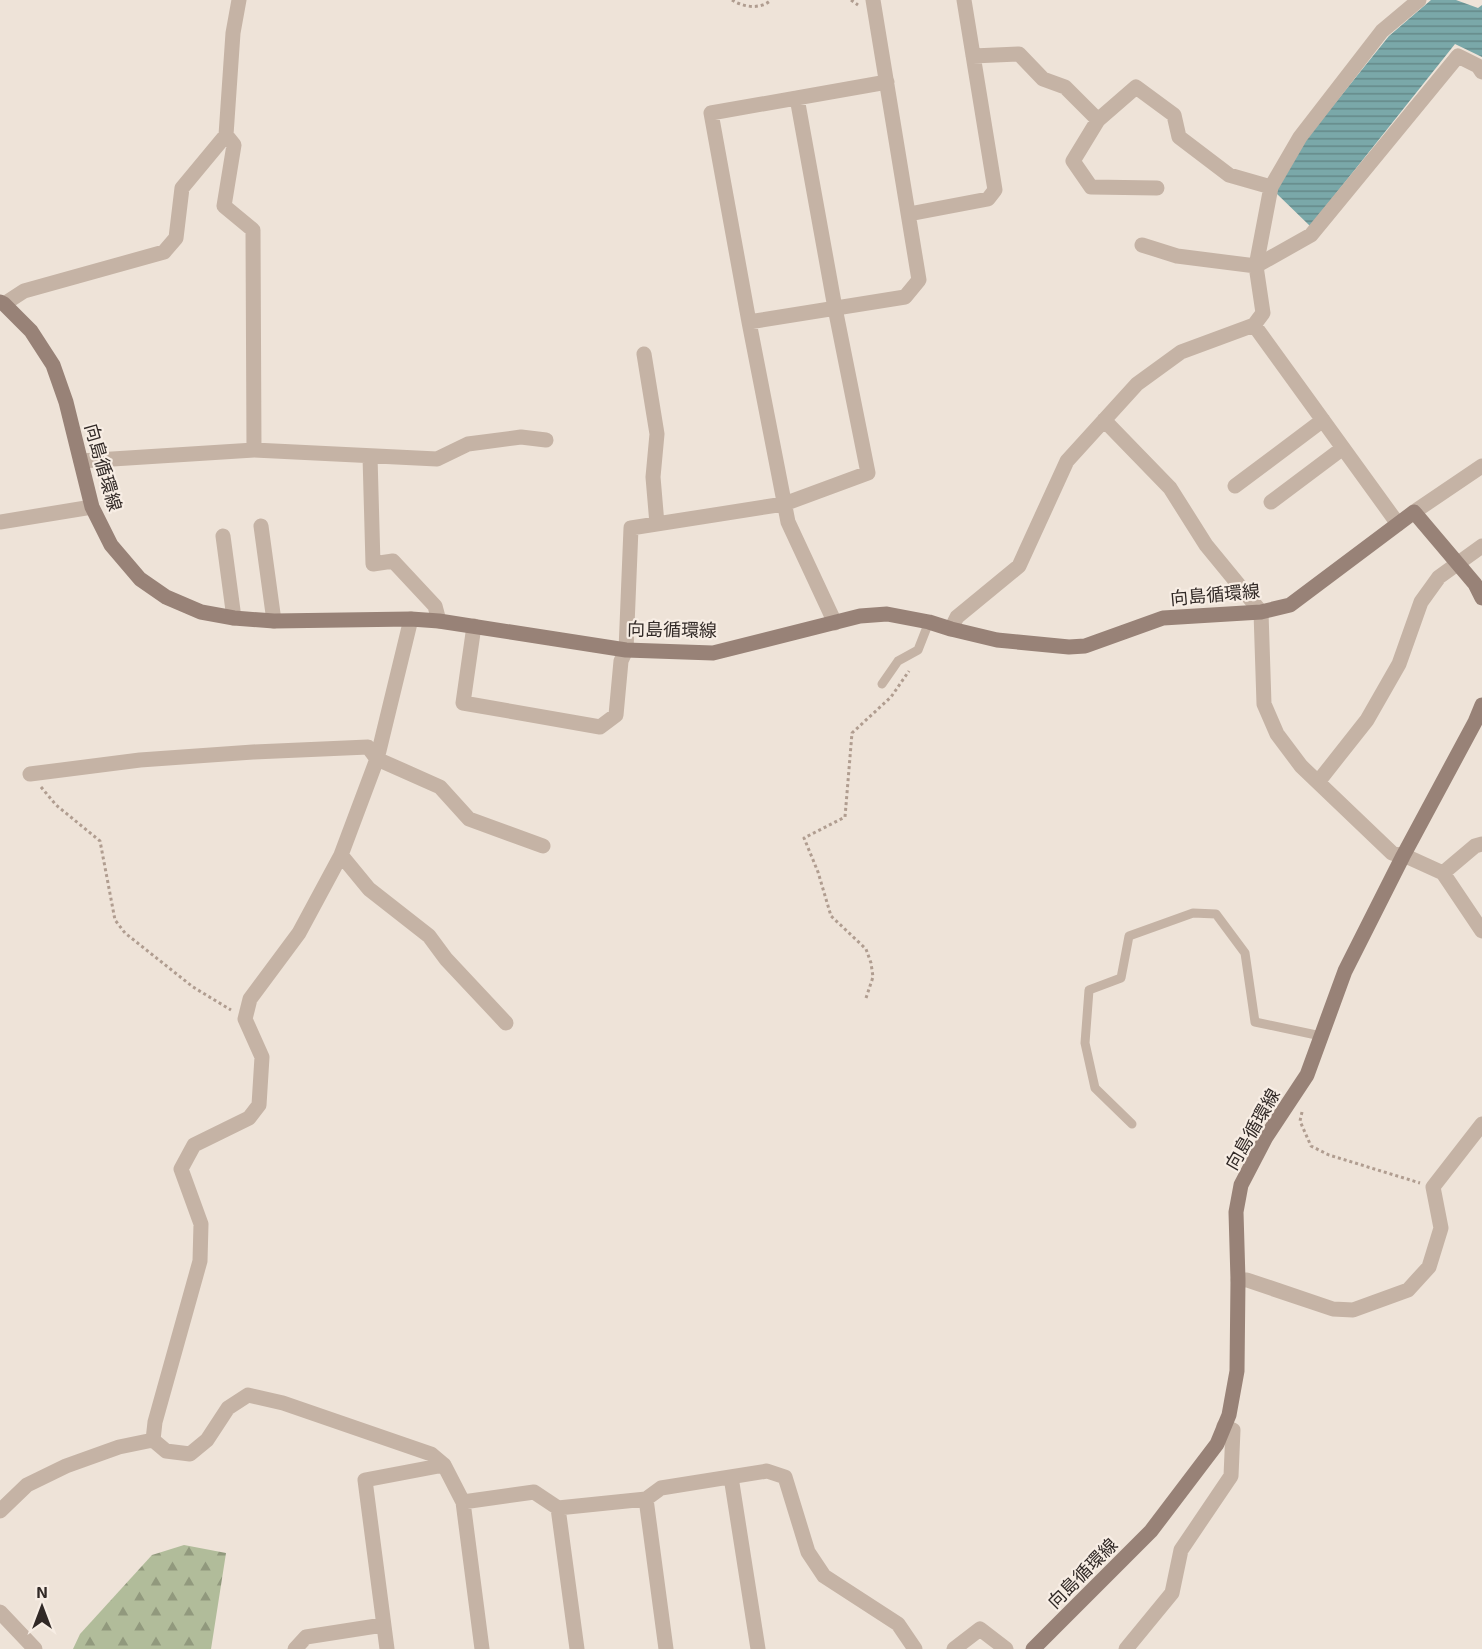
<svg xmlns="http://www.w3.org/2000/svg" width="1482" height="1649" font-family="'Exo 2','Noto Sans JP',sans-serif">
<style>
.forest{fill:url(#forest-firs)}
.water{fill:url(#water-rules)}
.lines{fill:none;stroke-linecap:round;stroke-linejoin:round}
.path{stroke:#b09d90;stroke-width:3;stroke-dasharray:3 3;stroke-linecap:butt}
.lane{stroke:#c5b3a5;stroke-width:9}
.street{stroke:#c5b3a5;stroke-width:15}
.secondary{stroke:#988277;stroke-width:15}
.labels{text-anchor:middle;dominant-baseline:central;stroke-width:4.5;stroke-linejoin:round;paint-order:stroke}
.street-label{font-size:18px;fill:#312926;stroke:#f7ede4}
</style>
<defs>
<pattern id="forest-firs" width="22" height="20" patternUnits="userSpaceOnUse" patternTransform="scale(1.5)"><rect width="22" height="20" fill="#b1bc9a"/><path d="M5 1l3.5 6h-7zM16 11l3.5 6h-7z" fill="#91997d"/></pattern>
<pattern id="water-rules" width="6" height="5" patternUnits="userSpaceOnUse" patternTransform="scale(1.5)"><rect width="6" height="5" fill="#7aa8a9"/><path d="M0 2.5h6" fill="none" stroke="#658989"/></pattern>
</defs>
<rect width="100%" height="100%" fill="#eee3d8"/>
<!-- forest -->
<path class="forest" d="M184 1545 226 1553 211 1649H73L80 1634 152 1555Z"/>
<!-- water -->
<path class="water" d="M1431 0H1456L1478 8 1482 5V57L1455 44 1310 226 1275 192 1307 138 1389 36Z"/>
<g class="lines">
<!-- path -->
<path class="path" d="M732 0C743 7 760 10 771 0
M851 0 858 5
M41 787 56 805 100 841 115 920 125 933 193 987 231 1010
M866 998 873 977 871 963 866 949 831 916 818 872 804 838 845 817 852 733 891 697 909 671
M1302 1112 1300 1121 1311 1146 1329 1155 1420 1183"/>
<!-- lane -->
<path class="lane" d="M882 684 898 661 918 650 929 622
M1132 1124 1095 1088 1085 1043 1089 990 1121 978 1129 936 1193 913 1216 914 1245 953 1255 1022 1321 1036"/>
<!-- street -->
<path class="street" d="M973 56 1019 54 1043 79 1065 87 1098 120
M226 135 234 145 224 206 253 230 254 450
M1157 188 1091 187 1073 161 1098 120 1136 87 1174 115 1179 137 1229 175 1271 187
M909 214 988 199 995 190 964 0
M1142 245 1177 256 1256 266 1311 235 1458 56 1478 66 1482 72
M4 304 24 291 164 252 176 238 182 188 226 135 233 33 239 0
M749 322 905 297 919 280 873 0
M1254 325 1398 524
M644 354 657 434 653 477 657 524
M1104 420 1170 488 1206 545 1261 612 1264 704 1277 734 1301 766 1392 853 1410 858 1443 873 1482 931
M370 456 373 564 393 561 435 606 439 621
M81 461 254 450 437 459 468 444 521 437 546 440
M1235 486 1323 420
M1271 502 1343 448
M1414 512 1482 466
M0 522 92 507
M261 526 274 621
M223 536 234 618
M411 619 377 759 341 855 299 933 250 999 245 1019 262 1057 259 1105 249 1118 194 1145 181 1169 201 1224 200 1261 155 1422 153 1440 166 1451 190 1454 207 1440 228 1408 248 1395 283 1403 431 1454 444 1465
M835 623 788 522 749 322 711 113 887 82
M474 626 463 703 600 727 616 715 621 661 626 650 631 528 784 504 868 473 835 308 797 98
M951 629 957 617 1019 566 1067 461 1137 384 1181 352 1254 325 1263 313 1256 266 1271 187 1300 137 1382 31 1419 0
M30 774 140 760 253 752 368 747 377 759 440 787 469 819 543 846
M1318 782 1367 720 1399 664 1421 602 1439 577 1482 546
M341 855 369 889 429 936 446 959 506 1023
M1443 873 1475 846 1482 844
M1238 1280H1247L1333 1309 1353 1310 1408 1290 1429 1267 1441 1228 1433 1187 1482 1124
M731 1477 758 1649
M463 1502 534 1492 558 1508 577 1649
M558 1508 646 1499
M0 1511 27 1485 66 1466 119 1447 153 1440
M0 1612 35 1649
M295 1649 306 1637 383 1625
M387 1649 365 1480 444 1465 463 1502 482 1649
M666 1649 646 1499 661 1488 767 1471 785 1477 808 1552 824 1576 898 1624 915 1649
M954 1649 980 1629 1006 1649
M1126 1649 1172 1593 1181 1550 1231 1476 1233 1430 1224 1426"/>
<!-- secondary -->
<path class="secondary" d="M0 302 4 304 31 331 53 365 66 402 92 507 111 545 140 579 166 597 201 612 234 618 274 621 411 619 439 621 626 650 713 653 860 616 887 614 929 622 951 629 997 640 1069 647 1085 646 1163 618 1261 612 1290 605 1414 512 1475 584 1482 598
M1033 1649 1151 1531 1217 1444 1229 1415 1237 1371 1238 1280 1236 1212 1241 1185 1266 1137 1307 1075 1345 971 1403 856 1475 722 1482 705"/>
</g>
<g class="labels">
<!-- street labels -->
<g class="street-label">
<text transform="translate(104 467) rotate(74)">向島循環線</text>
<text transform="translate(1215 594) rotate(-5)">向島循環線</text>
<text transform="translate(672 629) rotate(1)">向島循環線</text>
<text transform="translate(1252 1129) rotate(-60)">向島循環線</text>
<text transform="translate(1082 1573) rotate(-45)">向島循環線</text>
</g>
</g>
<!-- north arrow -->
<g transform="translate(42 1607)" stroke="#f7ede4" stroke-width="4.5" paint-order="stroke">
<path d="M0-4.5L10 22L0 15L-10 22Z" fill="#312926"/>
<text y="-9" font-size="16" font-weight="bold" text-anchor="middle" fill="#312926">N</text>
</g>
</svg>
